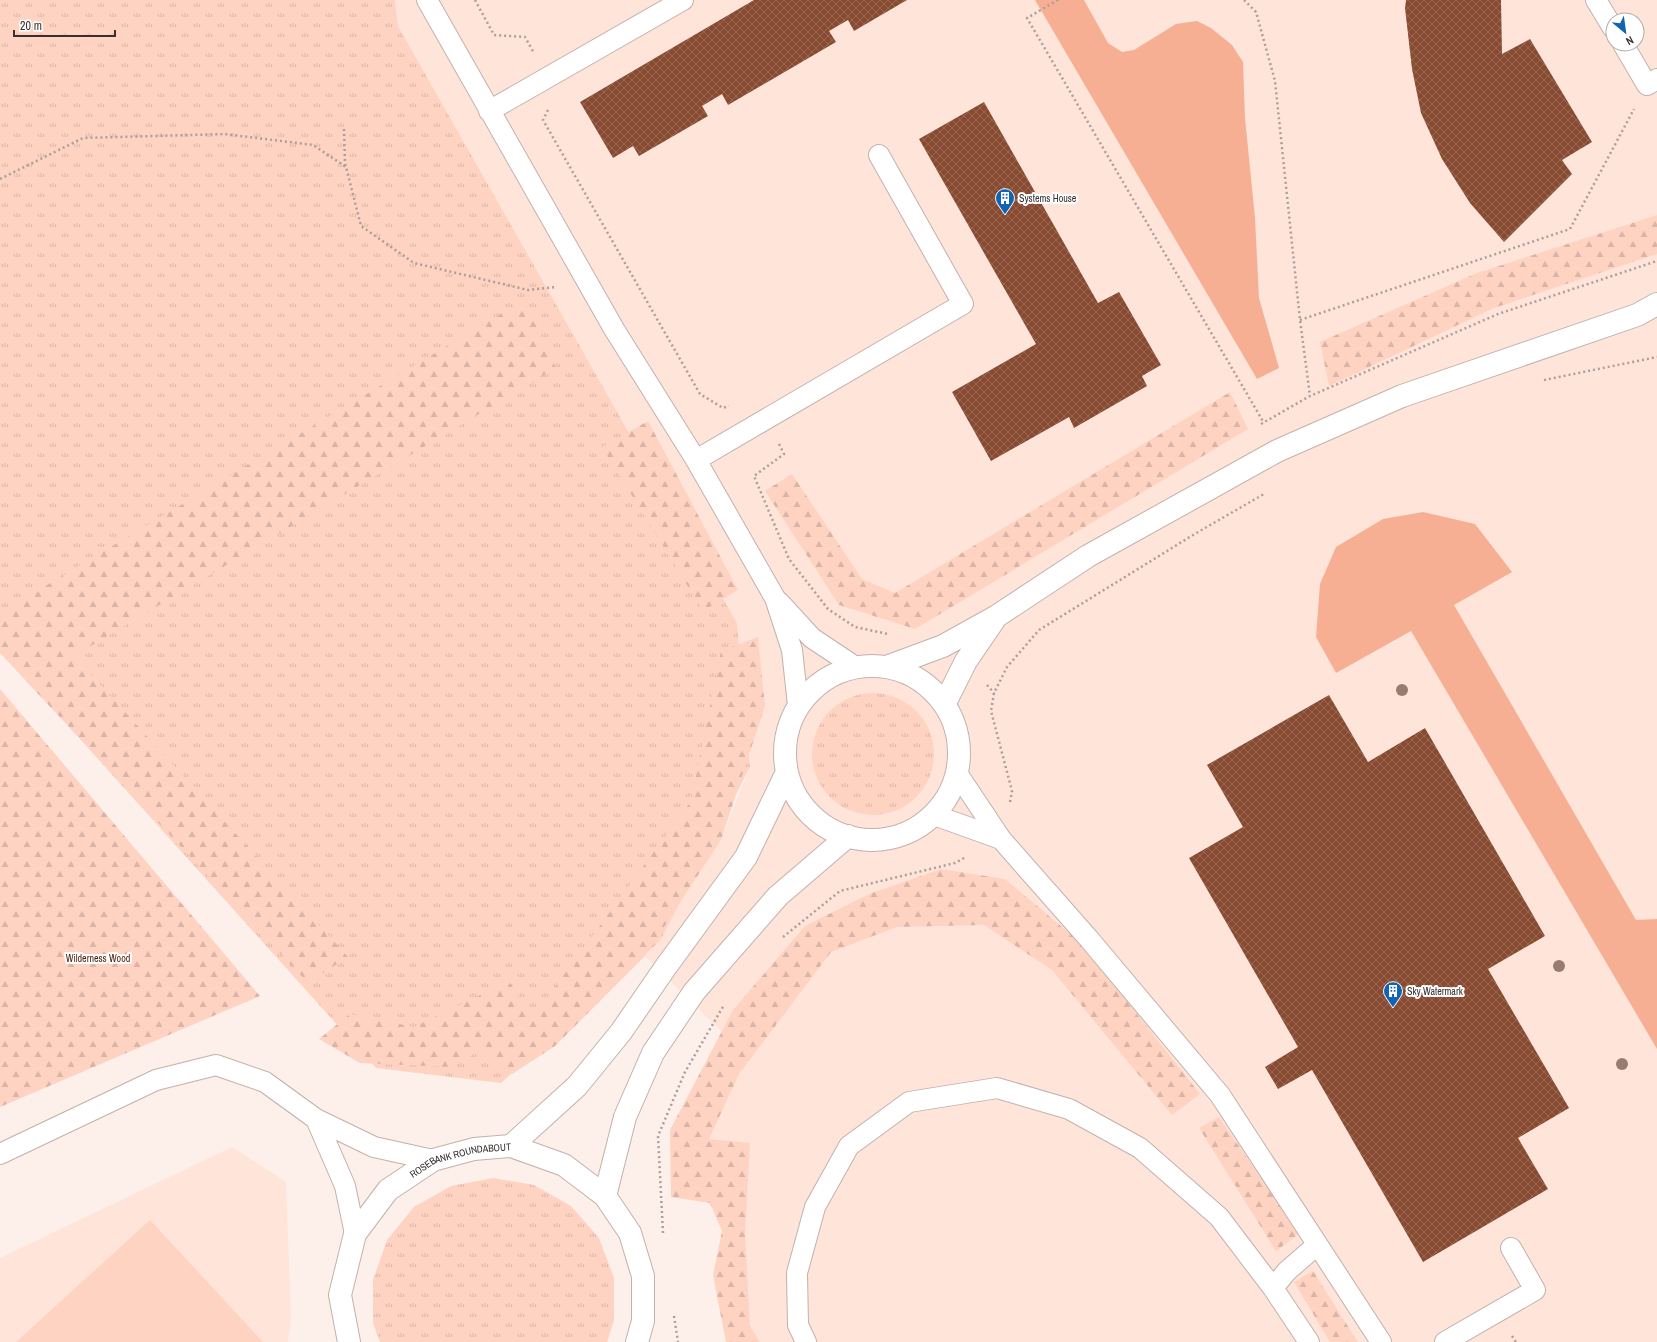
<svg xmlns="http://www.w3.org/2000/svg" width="1657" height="1342" font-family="'Archivo Narrow',sans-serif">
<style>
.built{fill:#ffe4da;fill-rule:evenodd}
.grass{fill:url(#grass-tufts)}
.forest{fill:url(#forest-firs)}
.park{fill:#fed3c2}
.water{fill:#f6af92}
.building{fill:url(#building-cross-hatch)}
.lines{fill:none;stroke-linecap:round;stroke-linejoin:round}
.lane-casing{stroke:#c3b1ab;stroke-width:22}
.street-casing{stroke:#c3b1ab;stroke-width:24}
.secondary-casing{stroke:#c3b1ab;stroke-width:24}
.path{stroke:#aa9f9b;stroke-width:2.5;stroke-dasharray:2 3;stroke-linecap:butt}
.lane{stroke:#fff;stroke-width:20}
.street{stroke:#fff;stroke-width:22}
.secondary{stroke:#fff;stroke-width:22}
.tree{fill:#9a7c6e}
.labels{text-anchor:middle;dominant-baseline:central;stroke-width:4;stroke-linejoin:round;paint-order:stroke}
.poi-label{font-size:10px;fill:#37302e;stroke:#fff;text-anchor:start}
.park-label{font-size:10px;fill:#491d09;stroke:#fff}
.street-label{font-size:10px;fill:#37302e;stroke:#fff}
</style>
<defs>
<pattern id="grass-tufts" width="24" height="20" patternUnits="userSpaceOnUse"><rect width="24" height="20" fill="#fed3c2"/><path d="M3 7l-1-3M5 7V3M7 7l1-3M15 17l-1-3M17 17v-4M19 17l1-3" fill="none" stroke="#dab5a7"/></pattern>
<pattern id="forest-firs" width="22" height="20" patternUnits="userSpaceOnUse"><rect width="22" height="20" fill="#fed3c2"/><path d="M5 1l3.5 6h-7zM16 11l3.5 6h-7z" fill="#dab5a7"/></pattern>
<pattern id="building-cross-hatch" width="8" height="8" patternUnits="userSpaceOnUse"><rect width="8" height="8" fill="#884a30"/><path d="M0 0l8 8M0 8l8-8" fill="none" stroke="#976854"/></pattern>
</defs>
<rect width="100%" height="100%" fill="#fdefe9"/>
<!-- built -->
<path class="built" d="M395 0H1657V1342H736L720 1181 690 1147 737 1047 645 956 721 840 750 767 737 623 398 26ZM1613 20H1637V44H1613Z
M232 1147 286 1182 291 1320 288 1342H0V1258Z"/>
<!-- grass -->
<path class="grass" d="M0 0H395L398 26 737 623 750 767 660 941 501 1083 376 1068 0 650Z
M812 754a61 61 0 1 1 122 0a61 61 0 1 1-122 0Z
M493 1178 534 1185 571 1206 599 1238 614 1278V1320L607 1342H380L373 1323V1280L387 1240 414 1207 451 1186Z"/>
<!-- forest -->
<path class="forest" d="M1657 215V254L1494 308 1329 386 1320 342 1477 273Z
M524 300 556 368 74 656 348 957 308 983 0 653V613Z
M1230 392 1248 429 915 629 839 605 765 491 792 474 862 579 895 593Z
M648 421 738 590 703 611 602 447Z
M758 637 765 706 721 840 645 956 555 1046 512 1074 483 1049 450 1067 360 1063 319 1039 350 1014 414 1027 509 981 533 1017 691 801 721 651Z
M0 689 260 996 0 1107Z
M941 869 1005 879 1081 943 1200 1094 1172 1115 1052 970 984 925 897 927 831 952 739 1074 709 1139 750 1143 745 1234 750 1326 760 1342H726L713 1275 722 1231 710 1203 671 1197 670 1130 733 1010 805 926 869 894Z
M1219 1117 1299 1234 1276 1251 1199 1128Z
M1313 1271 1358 1342H1330L1294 1282Z"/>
<!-- park -->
<path class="park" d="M150 1220 263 1342H16Z"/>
<!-- water -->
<path class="water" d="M1035 0H1084L1108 43 1122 52 1134 50 1176 24 1197 21 1211 28 1232 45 1243 62 1245 118 1255 218 1259 298 1279 368 1257 379Z
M1423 512 1475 524 1512 572 1454 605 1636 920 1657 919V1049L1411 631 1336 673 1316 637 1320 584 1336 547 1383 519Z"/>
<!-- building -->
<path class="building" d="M754 0H907L854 31 848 20 829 31 836 42 728 105 722 94 702 106 708 116 639 156 633 146 613 158 580 102Z
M1406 0H1501L1502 54 1530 39 1592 142 1562 160 1572 174 1504 242 1470 203 1442 159 1421 113 1412 69 1405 8Z
M984 102 1098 303 1119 292 1161 365 1142 376 1147 386 1074 428 1069 417 991 461 952 392 1036 344 919 139Z
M1329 695 1368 762 1425 728 1545 936 1488 969 1569 1108 1518 1138 1548 1189 1423 1262 1312 1070 1278 1089 1265 1067 1298 1047 1189 858 1243 827 1207 765Z"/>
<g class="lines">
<!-- lane casing -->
<g class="lane-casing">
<path id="lane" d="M427 0 614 329 696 460 775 598 792 650 798 705
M1596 0 1613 28
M1623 44 1647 85 1657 79
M489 111 683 0
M696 460 963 304 879 155
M779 602 812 638 854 666
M957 773 1001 839 1089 939 1220 1095 1381 1342
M934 815 1001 839
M316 1119 345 1186 355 1234
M0 1154 156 1080 216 1065 265 1082 316 1119 374 1147 433 1160
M1273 1288 1287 1271 1317 1245
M806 1342 798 1325 797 1273 815 1207 849 1146 909 1102 997 1088 1069 1109 1140 1148 1219 1217 1273 1288 1309 1342
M1445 1342 1535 1290 1511 1248"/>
</g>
<!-- street casing -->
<g class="street-casing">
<path id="street" d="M889 666 943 646 997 616 1088 556 1277 451 1402 396 1637 315 1657 304
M785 753a87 87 0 1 1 174 0a87 87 0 1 1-174 0Z
M945 703 966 661 994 620
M511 1146 577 1086 621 1032 665 968 746 857 787 772
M605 1196 625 1117 653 1053 694 992 778 896 848 836"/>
</g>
<!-- secondary casing -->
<g class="secondary-casing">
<g id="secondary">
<path id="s1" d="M349 1342 340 1295 355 1234 388 1190 433 1160 474 1149 511 1146 564 1165 605 1196 630 1233 643 1276V1321L637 1342"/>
</g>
</g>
<!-- path -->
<path class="path" d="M475 0 494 35 525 37 534 53
M1058 0 1027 18 1264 423
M1244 0 1256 12 1275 81 1300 320 1310 396
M548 110 543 120 700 394 723 408 729 406
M344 129 345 163 361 226 414 263 528 290 557 287
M0 179 83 138 225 134 313 145 346 167
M1300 320 1570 229 1634 109
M1544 380 1657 357
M1261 424 1310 396 1498 314 1657 261
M779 444 784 454 754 476 789 559 828 609 855 627 888 634
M987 685 994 693
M1010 802 1012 791 991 711 994 693 1007 667 1039 630 1193 535 1264 494
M783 937 840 891 955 863 966 857
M663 1233 658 1136 685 1072 724 1005
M674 1316 678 1342
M1512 1336 1516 1342"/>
<!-- lane -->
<use href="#lane" class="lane"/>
<!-- street -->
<use href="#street" class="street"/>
<!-- secondary -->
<use href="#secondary" class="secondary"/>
</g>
<!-- trees -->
<g class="tree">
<circle cx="1402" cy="690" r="6"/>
<circle cx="1559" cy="966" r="6"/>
<circle cx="1622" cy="1064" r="6"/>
</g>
<!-- icons -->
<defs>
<g id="building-pin" transform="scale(1)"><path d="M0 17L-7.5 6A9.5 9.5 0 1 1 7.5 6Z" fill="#1263b1" stroke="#fff"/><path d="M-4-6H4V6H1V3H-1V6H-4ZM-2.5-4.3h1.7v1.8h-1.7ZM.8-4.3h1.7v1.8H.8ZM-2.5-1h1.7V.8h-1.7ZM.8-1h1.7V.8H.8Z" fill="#fff"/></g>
</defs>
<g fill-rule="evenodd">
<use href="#building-pin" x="1005" y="198"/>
<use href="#building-pin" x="1393" y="991"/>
</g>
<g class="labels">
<!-- poi labels -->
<g class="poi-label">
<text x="1019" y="198">Systems House</text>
<text x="1407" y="991">Sky Watermark</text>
</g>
<!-- park labels -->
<g class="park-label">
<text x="98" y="958">Wilderness Wood</text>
</g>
<!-- street labels -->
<g class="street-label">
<text stroke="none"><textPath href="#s1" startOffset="246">ROSEBANK ROUNDABOUT</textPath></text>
</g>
</g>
<!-- north arrow -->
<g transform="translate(1625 32) rotate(151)"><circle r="19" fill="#ffffff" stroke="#afacab"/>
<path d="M0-3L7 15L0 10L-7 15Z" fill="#1263b1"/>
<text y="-6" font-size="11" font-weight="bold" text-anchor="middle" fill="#37302e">N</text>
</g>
<!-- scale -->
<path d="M14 30v6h101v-6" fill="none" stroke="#37302e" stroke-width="2"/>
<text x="20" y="30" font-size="12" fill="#37302e" stroke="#ffffff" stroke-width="3" paint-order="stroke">20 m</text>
</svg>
